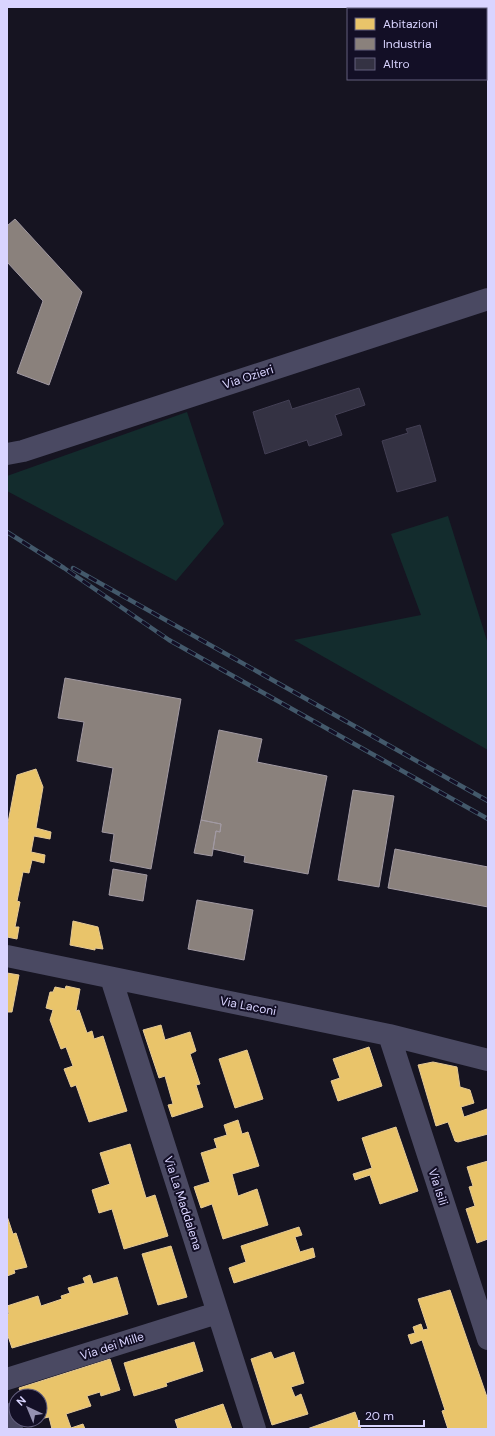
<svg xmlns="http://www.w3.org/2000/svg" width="495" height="1436" font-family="'DM Sans',sans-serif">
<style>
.green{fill:#132c2d}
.homes{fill:#e9c46a;stroke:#e4c997}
.industry{fill:#8a817c;stroke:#a29aa3}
.building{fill:#343243;stroke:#433f54}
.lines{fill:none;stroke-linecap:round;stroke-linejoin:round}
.minor{stroke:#4a4962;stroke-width:22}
.rail-casing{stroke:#43596b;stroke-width:4.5}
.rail{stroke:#130f26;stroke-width:3;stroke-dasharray:9;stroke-linecap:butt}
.labels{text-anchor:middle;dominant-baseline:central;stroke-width:4;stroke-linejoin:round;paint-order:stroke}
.street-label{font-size:12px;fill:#d9d4ff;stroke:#130f26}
</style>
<rect width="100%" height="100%" fill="#161421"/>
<!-- green -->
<path class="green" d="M187 412 224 524 176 581 7 491V476Z
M448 516 488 644V750L294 640 421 615 391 534Z"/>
<!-- homes -->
<path class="homes" d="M36 769 43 787 36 828 51 832 50 839 34 836 31 852 45 855 44 863 32 860 29 873 23 872 17 901 20 902 15 927H19L17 939 7 937V828L17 775Z
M73 921 98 927 103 949 95 948V950L70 945Z
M7 973 19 975 12 1012H7Z
M66 986 80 989 76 1011 79 1010 87 1033 92 1031 94 1039 103 1036 127 1111 89 1122 76 1085 71 1087 64 1069 73 1066 66 1047 61 1049 50 1020 53 1010 46 1008 50 992H53L55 987 65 989Z
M161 1025 165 1040 190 1032 196 1051 190 1054 200 1084 196 1085 203 1107 172 1117 168 1105 173 1104 165 1076 159 1078 143 1030Z
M369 1047 382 1086 338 1101 331 1081 340 1078 333 1059Z
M247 1050 263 1099 235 1108 219 1059Z
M433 1062 457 1067 460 1087 470 1090 474 1103 461 1107 464 1117 487 1109 488 1134 458 1142 455 1141 448 1122 436 1126 418 1065Z
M238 1120 242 1134 248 1132 259 1166 232 1174 238 1196 257 1189 268 1225 223 1239 212 1204 201 1208 194 1187 210 1182 201 1153 217 1148 214 1139 227 1135 224 1125Z
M396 1127 418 1191 380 1204 370 1175 355 1180 353 1174 372 1168 362 1138Z
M130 1144 146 1198 155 1195 168 1236 124 1249 112 1209 99 1213 92 1190 110 1184 100 1153Z
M488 1161V1239L477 1243 466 1209 475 1206 469 1187 473 1186 467 1167Z
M7 1216 13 1234 16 1233 27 1267 14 1270 15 1273 7 1276Z
M299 1227 302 1235 295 1237 300 1252 313 1248 315 1257 234 1283 229 1268 246 1262 241 1246Z
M171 1246 187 1297 158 1305 142 1254Z
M90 1275 93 1284 117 1277 128 1314 12 1348 7 1333V1314H9L7 1306 38 1296 41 1306 62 1299 61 1296 70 1293 68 1288 85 1283 83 1278Z
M450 1290 488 1400V1429H448L442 1411 445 1410 422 1340 411 1344 408 1335 415 1333 413 1327 421 1324 423 1330 428 1329 418 1299Z
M194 1342 203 1371 166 1383 167 1386 134 1396 124 1363Z
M271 1352 274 1359 294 1352 304 1383 291 1387 295 1397 301 1394 308 1414 272 1425 251 1359Z
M110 1359 120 1390 101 1396 100 1392 87 1396 91 1406 66 1414 71 1428 83 1424 85 1429H52L49 1417 40 1419V1396H22L19 1388Z
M223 1404 232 1429H178L175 1420Z
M355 1412 361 1429H307Z"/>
<!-- industry -->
<path class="industry" d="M15 219 82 292 49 385 17 373 43 301 7 262V226Z
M65 678 181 699 151 869 110 861 114 834 102 832 113 768 77 761 84 722 58 718Z
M219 730 262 739 257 762 327 776 308 874 244 862 245 856 213 849 216 831 220 832 221 824 201 820Z
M353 790 394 796 379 887 338 880Z
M201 820 221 824 220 832 216 831 212 856 194 853Z
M395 849 488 867V907L388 888Z
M113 869 147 875 143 901 109 895Z
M197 900 253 910 244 960 188 949Z"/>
<!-- building -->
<path class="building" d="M359 388 365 405 335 415 342 435 309 446 307 440 265 454 253 412 289 400 292 409Z
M420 425 436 481 397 492 382 441 408 433 406 429Z"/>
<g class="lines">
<!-- minor -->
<path class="minor" d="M7 454 23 451 488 299
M7 956 389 1035 488 1060
M111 978 255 1429
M389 1035 488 1339
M7 1379 217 1313
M7 1414 12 1429"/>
<!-- rail casing -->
<g class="rail-casing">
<path id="rail" d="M7 532 64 568 169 640 488 819
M73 568 488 801"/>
</g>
<!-- rail -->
<use href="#rail" class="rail"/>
</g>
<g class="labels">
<!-- street labels -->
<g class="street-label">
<text transform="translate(248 377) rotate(-18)">Via Ozieri</text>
<text transform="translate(248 1006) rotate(11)">Via Laconi</text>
<text transform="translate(438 1187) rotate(72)">Via Isili</text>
<text transform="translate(183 1203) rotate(72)">Via La Maddalena</text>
<text transform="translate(112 1346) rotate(-18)">Via dei Mille</text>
</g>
</g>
<!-- border -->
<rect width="495" height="1436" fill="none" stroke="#d9d4ff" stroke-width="16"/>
<!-- legend -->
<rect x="347" y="8" width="140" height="72" fill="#130f26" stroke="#625e7d"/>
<rect x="355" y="18" width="20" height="12" fill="#e9c46a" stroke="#625e7d"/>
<text x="383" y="28" font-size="12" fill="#d9d4ff">Abitazioni</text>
<rect x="355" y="38" width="20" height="12" fill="#8a817c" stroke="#625e7d"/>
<text x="383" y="48" font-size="12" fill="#d9d4ff">Industria</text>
<rect x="355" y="58" width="20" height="12" fill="#343243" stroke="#625e7d"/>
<text x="383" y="68" font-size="12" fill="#d9d4ff">Altro</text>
<!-- north arrow -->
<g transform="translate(28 1408) rotate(316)"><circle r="19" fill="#130f26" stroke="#625e7d"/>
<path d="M0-3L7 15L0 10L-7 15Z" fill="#9591b1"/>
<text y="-6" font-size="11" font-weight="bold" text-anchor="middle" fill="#d9d4ff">N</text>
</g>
<!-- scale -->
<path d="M359 1420v6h65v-6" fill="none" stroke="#d9d4ff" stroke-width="2"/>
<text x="365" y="1420" font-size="12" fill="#d9d4ff" stroke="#130f26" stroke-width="3" paint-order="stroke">20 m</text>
</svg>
